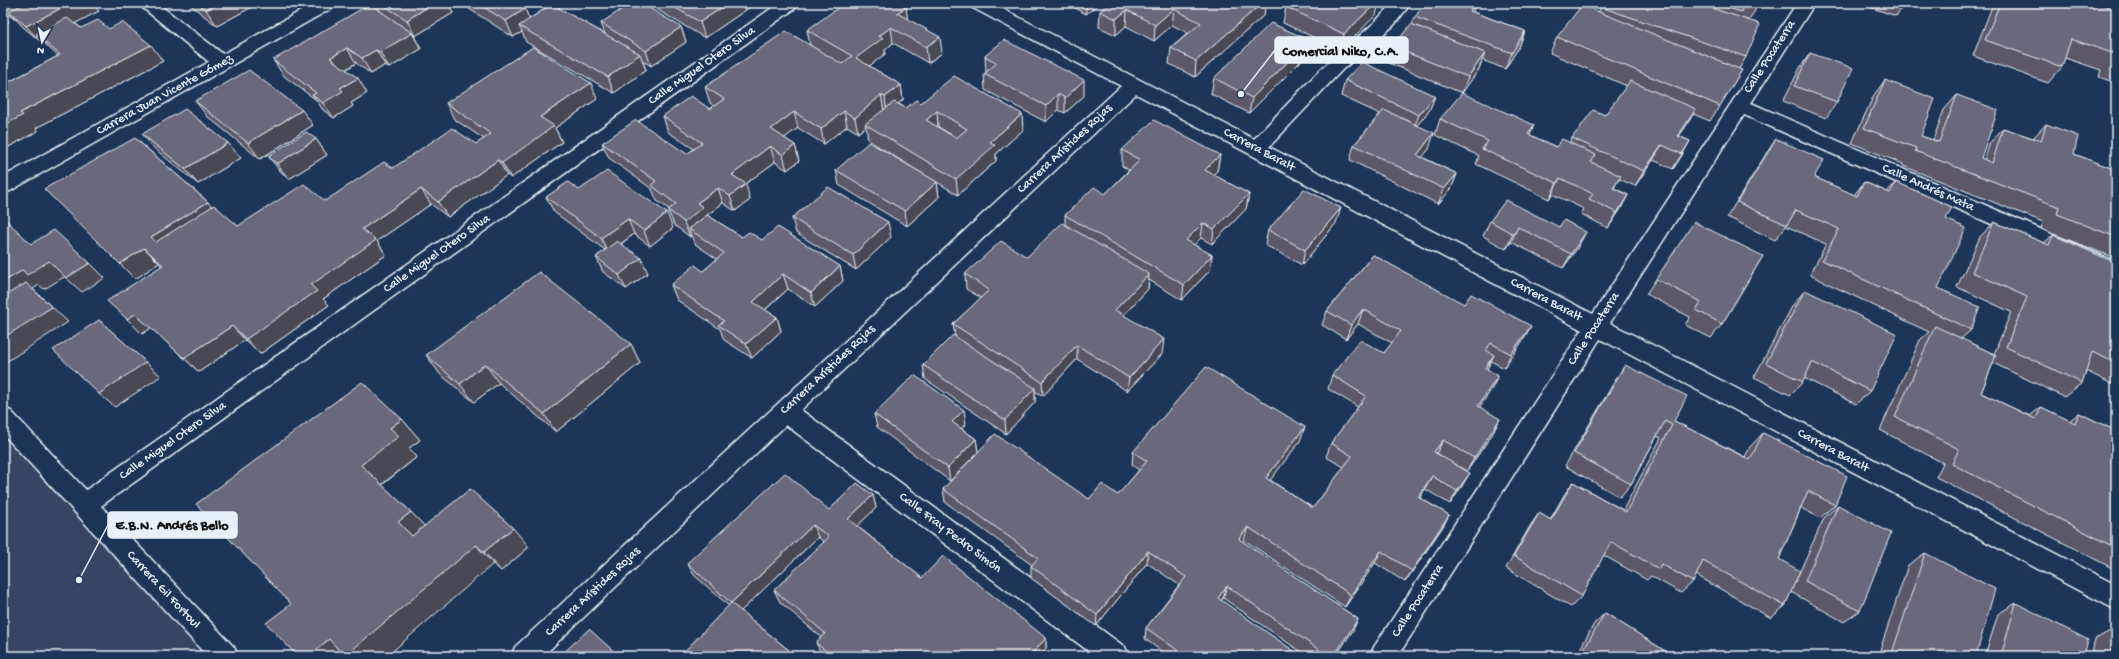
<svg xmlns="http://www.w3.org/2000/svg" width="2119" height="659" font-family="'Gochi Hand',sans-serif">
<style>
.built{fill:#344462}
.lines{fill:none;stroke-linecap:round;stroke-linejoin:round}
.minor-casing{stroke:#e8f1f8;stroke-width:3}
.minor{fill:#1d3557;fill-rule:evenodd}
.wall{fill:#5b596a;stroke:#e8f1f8;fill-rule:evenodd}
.shaded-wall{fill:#4a4956;stroke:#e8f1f8}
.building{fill:#6a687b;stroke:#e8f1f8;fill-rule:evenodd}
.labels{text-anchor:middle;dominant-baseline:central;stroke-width:4;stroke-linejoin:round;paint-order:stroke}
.street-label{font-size:13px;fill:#e8f1f8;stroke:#1d3557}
.leader{fill:none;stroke:#e8f1f8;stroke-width:1.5}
.callout-dot{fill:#e8f1f8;stroke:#1d3557;stroke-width:1.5}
.callout{fill:#e8f1f8;stroke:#e8f1f8;stroke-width:1.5}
.callout-label{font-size:14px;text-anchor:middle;font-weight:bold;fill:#111}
</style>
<rect width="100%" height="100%" fill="#1d3557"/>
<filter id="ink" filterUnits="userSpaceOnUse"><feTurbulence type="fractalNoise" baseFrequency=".025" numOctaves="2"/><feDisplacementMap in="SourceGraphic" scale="8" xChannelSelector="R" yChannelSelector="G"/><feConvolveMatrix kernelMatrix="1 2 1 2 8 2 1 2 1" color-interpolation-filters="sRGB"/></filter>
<g filter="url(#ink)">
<!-- built -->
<path class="built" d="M3 418 225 656H3Z"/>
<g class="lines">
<!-- minor casing -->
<g class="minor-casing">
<path id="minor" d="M137 3H157L223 54 315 3H337L334 7 10 191 3 193V177L209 62Z
M779 3H800L797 7 101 506 234 647 238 656H207L3 434V408L11 411 86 490Z
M968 3H991L1254 139 1319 71 1373 24 1393 3H1411L1394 25 1343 69 1269 147 1593 314 1797 3H1815L1751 103 2116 262V279L1744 115 1610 323 2116 585V610L1600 339 1398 656H1370L1374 647 1582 330 1136 94 801 410 1125 647 1129 656H1095L786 425 543 656H511L515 647 1121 86 971 7Z"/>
</g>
<!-- minor -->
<use href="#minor" class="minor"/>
</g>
<!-- wall -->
<path class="wall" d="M3 3 99 11 75 23 81 28 109 29 163 61 36 128 38 131 3 150V85L58 56 50 49 42 40 40 41 23 27 16 19H14L3 10Z
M188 3H259L217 26Z
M260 3H273L266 7Z
M375 3H448L453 13 415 36 413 34 421 49 389 68 385 65 371 74 356 63 346 70 367 93 351 103 353 106 334 118 323 110 316 100 284 76 273 60 380 11Z
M460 3H515L525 9 529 19 551 5 547 3H565L558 8 605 34 601 23 681 27 686 42 651 66 643 61 646 70 614 93 526 42 522 32 513 37Z
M646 3H749L750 7 705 38Z
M1066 3H1100L1086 14Z
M1110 3 1264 15 1195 77 1169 64 1171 48 1188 33 1172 25 1154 41 1126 26 1116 35 1099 27 1100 11Z
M1603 3H1759L1749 21 1746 57 1739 69 1742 70 1710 121 1693 114 1679 136 1690 141 1673 169 1653 160 1635 186 1619 179 1614 188 1628 195 1620 210 1608 228 1581 214 1584 209 1552 194 1549 199 1476 164 1479 156 1435 135 1440 119 1530 135 1556 147 1570 143 1572 138 1605 115 1627 86 1550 53 1557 37 1599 11Z
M1861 3H1905L1896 16 1860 4Z
M1995 3H2033L2038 5 2039 3H2097L2116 9V83L2099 77 2101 70 2065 58 2062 67 2048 83 1973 56 1991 9Z
M906 7 907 18 942 53 928 63 893 43 885 50V54L869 66 901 85 903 100 898 104 906 108 921 103 1022 114 1023 130 996 154V161L958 195 937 182 939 197 907 226 839 185 836 170 931 179 868 140 866 126 858 133 847 126 824 144 798 128 784 138 795 145 799 161 787 170 775 162 745 184 750 200 735 211 723 203 707 215 742 237 762 240 840 266 843 281 815 307 788 289 765 310 777 317 781 331 752 358 724 340 720 329 677 300 671 285 703 271 717 259 695 244 691 236 690 237 674 225 668 210 669 209 657 201 652 189 609 158 602 143 687 154 694 149 668 132 663 116 710 109 714 106 710 103 705 87 810 45 807 30ZM938 127 957 138H956Z
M1286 7 1376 15 1341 50 1283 23Z
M1473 12 1525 31 1519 47 1505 69 1482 60 1479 69 1462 93 1389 63 1393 47 1412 24 1415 17Z
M1810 53 1837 102 1826 118 1783 101 1800 68Z
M985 56 1084 96 1065 113 1058 110 1046 122 985 90 984 74 987 72H986Z
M1306 56 1249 113 1211 94 1214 78Z
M1345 80 1435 96 1429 111 1417 125 1429 149 1422 157 1457 174 1451 189 1438 204 1350 160 1354 145 1380 114 1341 96Z
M1885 80 1921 136 1933 140 1944 110 1957 95 1981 158 1984 160 1990 143 2003 128 2033 138 2046 124 2074 154 2116 170V257L2115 258 2041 229 2043 222 1903 166V164L1852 143 1874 95Z
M597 99 555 128 562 142 511 178 507 175 448 217 431 204 377 241 386 255 323 299 329 305 260 354 245 340 199 372 151 328 142 334 161 265 159 263 135 279V138L208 202 212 206 238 226 325 201 393 168 476 144 484 139 454 119 446 103Z
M195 101 313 125 260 159 208 117Z
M142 134 228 143 241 158 198 184 155 149Z
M316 139 327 155 289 179 280 171 268 156Z
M1776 139 1814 177 1854 195 1864 182 1887 192 1896 182 1946 219 1938 288 1971 330 1961 339 1994 354 2011 312 1957 287 1980 237 1994 222 2044 243 2053 235 2116 289V386L2086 371 2082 383 2064 397 1993 363 1981 393 2030 416 2041 407 2069 421 2079 413 2116 431V570L1936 477 1943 463 1880 430 1920 340 1929 332 1810 275 1826 244 1786 226 1775 240 1727 217 1766 154Z
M1122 150 1220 155 1217 171 1213 175 1249 194 1246 209 1212 244 1201 238 1194 245 1212 255 1210 270 1182 300 1149 280 1148 289 1124 315 1162 354 1127 391 1077 359 1043 396 1035 391V402L1006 434 925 379 923 365 955 336 953 324 981 298 966 289 965 274 1027 257 1065 225V215L1105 194 1129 170 1122 166Z
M579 190 673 228 650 246 634 234 621 244 648 273 626 289 603 272 596 257 605 250 554 212 546 197Z
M792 218 891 237 856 270 796 233Z
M1490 221 1559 227 1578 247 1563 268 1511 242 1506 249 1483 236Z
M1336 223 1302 265 1265 245 1268 230Z
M1373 255 1523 340 1504 368 1491 361 1487 369 1498 376 1491 390 1479 407 1493 433 1467 471 1462 486 1450 504 1425 489 1420 498 1449 515 1442 528 1405 582 1375 563 1345 607 1244 540 1242 542 1358 619 1353 630 1336 656H1307L1223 598 1221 601 1301 656H1168L1145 639 1146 628 1179 585 1147 563 1096 626 1031 578V566L1032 565 945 502 943 489 1089 499 1118 495 1139 470 1132 465 1133 452 1300 441 1270 480 1313 508 1344 467 1326 457 1331 443 1358 407 1328 389 1332 375 1384 353 1392 343 1358 324 1346 339 1322 325 1327 311Z
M1763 256 1722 324 1711 338 1685 325 1690 317 1646 294 1656 279Z
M1805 290 1870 391 1856 404 1804 378 1803 382 1790 395 1754 377 1793 305Z
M631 344 640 363 556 432 499 383 474 402 440 374 426 355Z
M1625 365 1674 421 1745 457 1750 447 1763 433 1835 505 1820 518 1801 508 1779 559 1795 582 1824 518 1838 505 1860 611 1844 622 1791 592 1785 606 1771 618 1696 575 1693 582 1681 593 1651 576 1647 580 1603 555 1582 596 1571 607 1506 568 1530 526 1539 513 1550 520 1564 495 1573 482 1623 510 1661 438 1657 436 1631 484 1620 497 1565 466 1616 379Z
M874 414 966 424 961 428 976 439 978 452 950 481 877 427Z
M402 419 420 440 409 448 417 457 382 485 411 512 424 526 529 547 501 571 493 564 291 604Z
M873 495 876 508 857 526 922 578 1046 638V648L1040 656H824L821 653 816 643 821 637 780 602 774 590 824 542 818 537 741 611 796 656H684L682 654 729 606 694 575 687 563 829 510Z
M1925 553 1976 656H1878L1908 565Z
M2016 603 2084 656H1985L1998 614Z
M1605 613 1673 656H1576L1594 624Z
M2116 628V656H2091L2095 639Z"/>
<!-- shaded-wall -->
<path class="shaded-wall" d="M3 3H47L9 11 16 19H14L3 7Z
M71 3H92L99 11 43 40 36 34 42 40 40 41 26 26Z
M219 3H259L217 26 206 10Z
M263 3H273L266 7Z
M434 3H448L453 13 415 36 407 20Z
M554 3H565L556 9Z
M729 3H749L750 7 705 38 700 22Z
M1086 3H1100L1086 14Z
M1262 3H1266L1264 15 1195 77 1196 61Z
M1376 3H1379L1376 15 1341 50 1344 34Z
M1475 3H1476L1471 17 1470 11Z
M906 7 908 23 897 13Z
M525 9 532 25 519 26 522 32 513 37 506 21Z
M1174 9 1172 25 1154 41 1155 25Z
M1127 10 1126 26 1116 35V19Z
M3 16 9 22 3 25Z
M681 27 686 42 651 66 646 51Z
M891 27 893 43 885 50V54L859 74 856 58 879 36Z
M1525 31 1519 47 1505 69 1512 53Z
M412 33 421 49 389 68 380 52Z
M940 37 942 53 928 63 926 47Z
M1309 40 1306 56 1249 113 1252 98Z
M151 45 163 61 36 128 38 131 3 150V126L20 113Z
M347 48 356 63 340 73 330 58Z
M376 50 385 65 371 74 362 58Z
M1485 53 1479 69 1462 93 1468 77Z
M640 54 646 70 614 93 608 77Z
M358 78 367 93 351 103 353 106 334 118 323 103 340 88Z
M1084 80V96L1065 113V98Z
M591 83 597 99 555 128 562 142 511 178 502 163 540 117Z
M901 85 903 100 887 113 885 97Z
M1058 94V110L1046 122V106Z
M881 95 884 111 865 124 866 126 858 133 855 118Z
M1435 96 1429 111 1413 130 1419 115Z
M1696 109 1687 125 1670 149 1678 136Z
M302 110 313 125 260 159 248 143Z
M844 111 847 126 824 144 821 129Z
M937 111 938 127 928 135 926 120Z
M794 112 798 128 775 145 771 129Z
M1022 114 1023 130 996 154V161L958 195 956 179 990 142Z
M1534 125 1528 141V134Z
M1434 133 1429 149 1412 170 1417 155Z
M316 139 327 155 289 179 277 164Z
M1690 141 1681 157 1673 169 1682 154Z
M228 143 241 158 198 184 185 169Z
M795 145 799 161 787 170 783 155Z
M1662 145 1653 160 1635 186 1644 171Z
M770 146 775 162 737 190 732 175Z
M1220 155 1217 171 1203 185 1205 170Z
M498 160 507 175 448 217 438 202Z
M1457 174 1451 189 1438 204 1444 189Z
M1560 178 1552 194 1549 199 1557 183Z
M937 182 939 197 907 226 905 211Z
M746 184 750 200 735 211 730 196Z
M718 188 723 203 689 229 691 236 690 237 684 222 697 203Z
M421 189 431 204 377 241 386 255 323 299 329 305 260 354 246 339 311 285 362 229Z
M1249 194 1246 209 1212 244 1214 229Z
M1628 195 1620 210 1608 228 1617 213Z
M208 202 221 217 165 252 151 237Z
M1341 208 1336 223 1302 265 1305 250Z
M667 213 673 228 650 246 644 231Z
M628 219 634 234 608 253 601 238Z
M888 222 891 237 856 270 853 255Z
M1203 223 1201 238 1184 255 1186 240Z
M1518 227 1511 242 1506 249 1513 234Z
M1586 232 1578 247 1563 268 1571 254Z
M144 248 159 263 135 279 120 264Z
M1212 255 1210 270 1182 300 1184 285Z
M641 258 648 273 626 289 619 275Z
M49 261 66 276 44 289 39 285 33 289 68 322 6 362 3 359V282L23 270Z
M90 263 105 278 82 292 66 278Z
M840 266 843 281 815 307 811 293Z
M783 274 788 289 758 316 753 302Z
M1149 274 1148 289 1115 324V310Z
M1363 309 1358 324 1346 339 1351 325Z
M135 314 151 328 142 334 127 319Z
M777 317 781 331 752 358 746 344Z
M99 320 161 376 115 407 99 394Z
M232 326 245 340 199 372 184 358Z
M1531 326 1523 340 1504 368 1511 354Z
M1164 339 1162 354 1127 391 1129 378Z
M631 344 640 363 556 432 544 414Z
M1077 345V359L1043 396 1042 382Z
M1494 355 1487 369 1478 382 1485 368Z
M485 364 499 383 474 402 460 384Z
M1498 376 1491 390 1471 420 1478 406Z
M1035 388V402L1006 434 1005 420Z
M964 410 966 424 954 435 952 422Z
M402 419 420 440 409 448 417 457 381 485 361 465 390 428Z
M1500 419 1493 433 1467 471 1474 458Z
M1305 427 1300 441 1262 491 1266 478Z
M976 439 978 452 950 481 948 468Z
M1443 440 1436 454 1434 452Z
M1470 473 1462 486 1450 504 1457 491Z
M1432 476 1425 489 1412 509 1418 497Z
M873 495 876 508 852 531 848 519Z
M411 512 430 532 418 542 398 522Z
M1449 515 1442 528 1405 582 1412 571Z
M813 525 818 537 738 614 731 603Z
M1248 527 1244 540 1236 552 1239 539Z
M513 528 529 547 501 571 484 552Z
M476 545 493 564 387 656H309L329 639Z
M1148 551 1147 563 1096 626 1097 615Z
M1381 551 1375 563 1345 607 1351 595Z
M1227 586 1223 598 1214 610 1218 598Z
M1358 619 1353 630 1336 656H1334Z
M1046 638V648L1039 656H1030Z"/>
<!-- building -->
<path class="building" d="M26 3H71L26 26 9 11Z
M197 3H219L206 10Z
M380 3H434L407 20Z
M477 3H515L525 9 506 21Z
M631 3H641L681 27 646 51 601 23Z
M667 3H729L700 22Z
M845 3H899L906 7 897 13 940 37 926 47 891 27 879 36 883 38 856 58 901 85 885 97 881 95 855 118 844 111 821 129 794 112 771 129 795 145 783 155 770 146 732 175 746 184 730 196 718 188 697 203 703 207 684 222 668 210 676 204 651 185 656 181 602 143 636 120 687 154 702 143 663 116 691 96 710 109 724 99 705 87 786 31 842 64 852 56 807 30Z
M1110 3H1262L1196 61 1171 48 1201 23 1174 9 1155 25 1127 10 1116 19 1100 11Z
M1290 3H1376L1344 34 1286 7Z
M1425 3H1475L1470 11 1525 31 1512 53 1415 17Z
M1603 3H1696L1760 24 1746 57 1601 7Z
M1713 3H1744L1741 12Z
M1746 3H1759L1757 7Z
M2000 3H2033L2045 7 2047 3H2097L2116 9V62L2113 61 2115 54 2071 39 2062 67 1985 40Z
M370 4 412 33 380 52 376 50 362 58 347 48 330 58 358 78 340 88 343 91 323 103 312 95 316 93 273 60Z
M552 4 640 54 608 77 519 26Z
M1582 5 1742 70 1720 106 1557 37Z
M67 18 81 28 98 20 109 29 122 22 151 45 20 113 23 115 3 126V85L60 55 36 34Z
M1271 23 1309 40 1252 98 1214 78Z
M1411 24 1485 53 1468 77 1393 47Z
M1004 40 1084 80 1065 98 1058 94 1046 106 984 74 997 63 985 56Z
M533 47 591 83 540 117 554 126 502 163 498 160 438 202 421 189 362 229 376 240 311 285 317 291 246 339 232 326 184 358 135 314 127 319 107 301 163 265 144 248 120 264 44 189 135 138 208 202 151 237 156 242 214 205 238 226 304 184 325 201 384 162 393 168 452 128 476 144 491 134 446 103Z
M1810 53 1853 68 1837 102 1794 86Z
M1362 62 1435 96 1419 115 1345 80Z
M249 70 302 110 248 143 195 101Z
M954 76 1022 114 990 142 995 145 956 179 865 124 894 102 906 108 916 100 921 103ZM937 111 967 129 956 138 926 120Z
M1885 80 1935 99 1921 136 1939 142 1957 95 1998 110 1981 158 1992 163 2003 128 2041 141 2046 124 2078 136 2074 154 2116 170V237L2057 214 2059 207 1915 151 1916 148 1864 128Z
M1630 81 1696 109 1678 136 1690 141 1682 154 1662 145 1644 171 1572 138 1593 110 1605 115Z
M1462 93 1534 125 1528 134 1556 147 1562 139 1596 155 1591 162 1621 176 1613 188 1628 195 1617 213 1589 199 1593 194 1560 178 1557 183 1482 149 1488 141 1440 119Z
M185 109 228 143 185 169 142 134Z
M1384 110 1434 133 1417 155 1457 174 1444 189 1354 145Z
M1154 120 1220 155 1205 170 1249 194 1214 229 1203 223 1186 240 1212 255 1184 285 1065 215 1094 187 1105 194 1140 160 1122 150Z
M306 132 316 139 277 164 268 156Z
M1776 139 1824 160 1814 177 1857 196 1864 182 1890 193 1896 182 1952 207 1946 219 1966 228 1938 288 1980 307 1971 330 1822 260 1839 229 1796 210 1787 225 1737 202Z
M869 142 937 182 905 211 836 170Z
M607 171 667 213 644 231 628 219 601 238 546 197 568 182 579 190Z
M828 187 888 222 853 255 792 218Z
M1304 189 1341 208 1305 250 1268 230Z
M1506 200 1559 227 1564 220 1586 232 1571 254 1518 227 1513 234 1490 221Z
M707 215 742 237 749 232 762 240 778 227 840 266 811 293 783 274 753 302 777 317 746 344 718 325 724 321 671 285 695 265 703 271 724 253 689 229Z
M3 217 31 244 54 230 90 263 66 278 49 261 27 275 23 270 3 282Z
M1694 222 1763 256 1722 324 1696 310 1701 302 1656 279Z
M1994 222 2049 245 2053 235 2116 263V286L2115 288 2116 289V363L2092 352 2082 383 2006 347 2027 297 1972 272Z
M1062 223 1149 274 1115 310 1164 339 1129 378 1077 345 1042 382 953 324 989 290 965 274 1001 241 1027 257Z
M617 241 641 258 619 275 596 257Z
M1373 255 1464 304 1471 294 1531 326 1511 354 1491 343 1486 350 1494 355 1485 368 1498 376 1478 406 1500 419 1474 458 1443 440 1434 452 1470 473 1457 491 1432 476 1418 497 1449 515 1412 571 1381 551 1351 595 1248 527 1239 539 1358 619 1334 656H1328L1227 586 1218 598 1301 656H1186L1146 628 1186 577 1148 551 1097 615 1031 566 1038 558 943 489 995 434 1089 499 1102 484 1118 495 1147 461 1133 452 1206 367 1305 427 1266 478 1313 508 1352 456 1331 443 1366 396 1332 375 1360 340 1384 353 1401 331 1363 309 1351 325 1327 311Z
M539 272 631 344 544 414 485 364 460 384 426 355Z
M26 283 52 307 3 338V297Z
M1805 290 1897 334 1870 391 1812 362 1803 382 1766 363Z
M99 320 146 362 99 394 53 350Z
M1935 326 1996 355 1981 393 2036 419 2041 407 2075 423 2079 413 2116 431V548L1952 464 1959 449 1895 417Z
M953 335 1035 388 1005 420 923 365Z
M1625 365 1687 396 1674 421 1750 460 1763 433 1847 476 1835 505 1808 491 1779 559 1800 571 1785 606 1703 561 1693 582 1661 564 1659 569 1611 542 1582 596 1514 556 1539 513 1551 520 1573 482 1626 512 1672 425 1665 421 1631 484 1574 453Z
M914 375 964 410 952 422 976 439 948 468 874 414Z
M362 382 402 419 390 428 399 436 361 465 411 512 398 522 412 536 470 489 513 528 484 552 476 545 345 656H344L329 639 309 656H297L266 623 291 604 196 504Z
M785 473 829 510 857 483 873 495 848 519 922 578 943 556 1046 638 1030 656H832L816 643 825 633 774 590 829 537 813 525 731 603 687 563Z
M1838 505 1891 533 1860 611 1805 581Z
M1925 553 1995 589 1976 656H1891Z
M731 603 796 656H685L682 654Z
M2016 603 2088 640 2084 656H2001Z
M1605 613 1673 656H1580Z
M589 629 619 656H560Z
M2116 629V656H2112L2110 655Z"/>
</g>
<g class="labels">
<!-- street labels -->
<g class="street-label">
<text transform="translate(1770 57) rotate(-57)">Calle Pocaterra</text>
<text transform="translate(702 66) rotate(-35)">Calle Miguel Otero Silva</text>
<text transform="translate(165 95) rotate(-29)">Carrera Juan Vicente Gómez</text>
<text transform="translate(1065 149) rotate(-43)">Carrera Arístides Rojas</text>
<text transform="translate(1259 150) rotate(28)">Carrera Baralt</text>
<text transform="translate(1928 188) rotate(24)">Calle Andrés Mata</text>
<text transform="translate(437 254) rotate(-35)">Calle Miguel Otero Silva</text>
<text transform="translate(1546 300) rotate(28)">Carrera Baralt</text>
<text transform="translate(1594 329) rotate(-57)">Calle Pocaterra</text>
<text transform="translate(828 370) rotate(-43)">Carrera Arístides Rojas</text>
<text transform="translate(173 441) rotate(-35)">Calle Miguel Otero Silva</text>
<text transform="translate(1833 451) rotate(28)">Carrera Baralt</text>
<text transform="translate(950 533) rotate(37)">Calle Fray Pedro Simón</text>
<text transform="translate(163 590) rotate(47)">Carrera Gil Fortoul</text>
<text transform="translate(593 592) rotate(-43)">Carrera Arístides Rojas</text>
<text transform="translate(1418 601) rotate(-57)">Calle Pocaterra</text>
</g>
</g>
<!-- callouts -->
<path class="leader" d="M1241 94L1275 50M79 580L108 525"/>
<g class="callout-dot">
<circle cx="1241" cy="94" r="4"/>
<circle cx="79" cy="580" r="4"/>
</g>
<g class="callout">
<rect x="1275" y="37" width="133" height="26" rx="4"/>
<rect x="108" y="512" width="129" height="26" rx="4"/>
</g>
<g class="callout-label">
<text x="1341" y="55">Comercial Niko, C.A.</text>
<text x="172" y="529">E.B.N. Andrés Bello</text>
</g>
<!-- margin -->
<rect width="2119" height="659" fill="none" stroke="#1d3557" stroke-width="16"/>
<rect x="8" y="8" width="2103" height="643" fill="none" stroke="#e8f1f8" stroke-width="1.5" filter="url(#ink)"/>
<!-- north arrow -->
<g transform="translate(42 42) rotate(189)" stroke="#1d3557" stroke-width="3" paint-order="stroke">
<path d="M0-3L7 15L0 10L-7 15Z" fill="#e8f1f8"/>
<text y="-6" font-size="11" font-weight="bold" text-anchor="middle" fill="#e8f1f8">N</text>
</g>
</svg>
